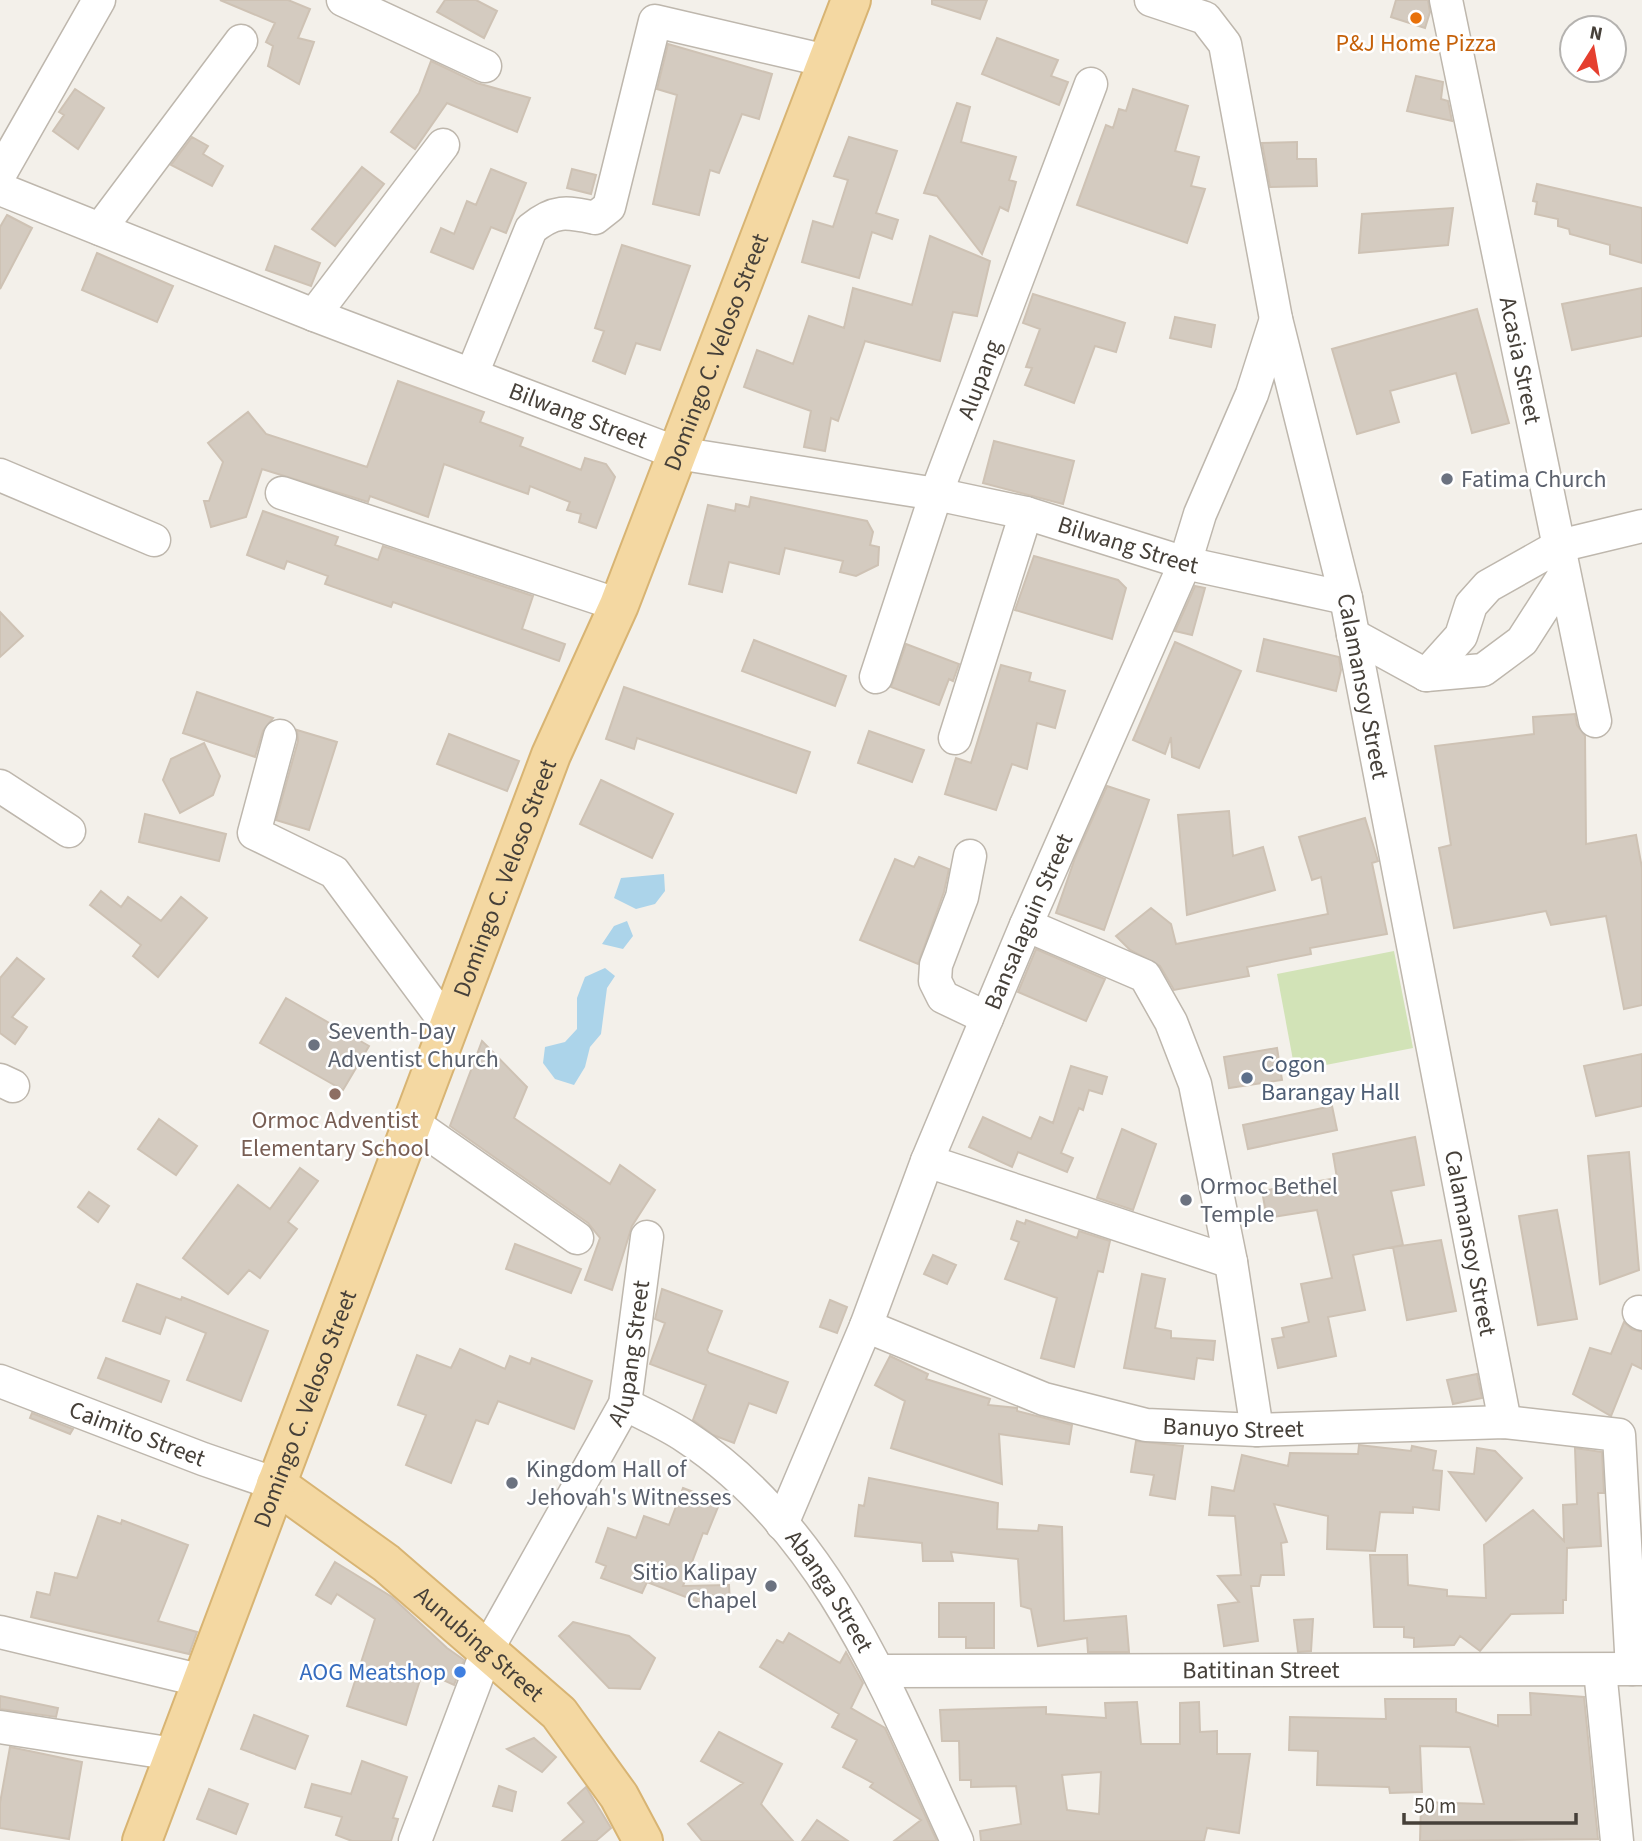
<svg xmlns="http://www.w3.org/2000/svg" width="1642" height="1841" font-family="'Source Sans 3',sans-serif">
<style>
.green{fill:#d2e3b7}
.water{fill:#acd4ea}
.building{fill:#d4cbc0;stroke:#cec2b4;stroke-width:2;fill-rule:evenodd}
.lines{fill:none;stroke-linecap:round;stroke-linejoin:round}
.minor-casing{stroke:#beb7ad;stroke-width:35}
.major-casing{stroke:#d8b473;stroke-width:42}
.minor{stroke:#fff;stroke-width:32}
.major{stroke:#f4d8a2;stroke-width:38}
.food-dot{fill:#e8710a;stroke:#fff;stroke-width:2.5}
.worship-dot{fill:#6b7280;stroke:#fff;stroke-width:2.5}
.service-dot{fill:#5c6f8a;stroke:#fff;stroke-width:2.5}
.education-dot{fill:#8d6e63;stroke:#fff;stroke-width:2.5}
.shop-dot{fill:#3f7fe0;stroke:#fff;stroke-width:2.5}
.labels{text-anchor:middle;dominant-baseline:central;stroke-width:5;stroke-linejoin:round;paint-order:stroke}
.food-label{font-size:24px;fill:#c56008;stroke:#fff}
.street-label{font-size:24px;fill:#464039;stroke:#fff}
.worship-label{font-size:24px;fill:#5b616d;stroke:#fff;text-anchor:start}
.service-label{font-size:24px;fill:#4e5e75;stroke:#fff;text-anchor:start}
.education-label{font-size:24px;fill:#785e54;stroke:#fff}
.shop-label{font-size:24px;fill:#366cbe;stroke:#fff;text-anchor:end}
</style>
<rect width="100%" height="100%" fill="#f3f0ea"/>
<!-- green -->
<path class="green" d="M1394 951 1413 1048 1295 1071 1277 974Z"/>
<!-- water -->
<path class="water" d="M664 874 665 891 655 904 636 909 614 898 621 878Z
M627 921 633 936 623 949 602 944 614 926Z
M605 968 615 976 607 988 601 1034 590 1047 585 1067 574 1085 555 1079 543 1063 545 1047 565 1042 577 1029V998L585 977Z"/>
<!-- building -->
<path class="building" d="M220 0H288L310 9 298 38 314 42 299 84 268 66 273 46 266 42 275 23Z
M445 0H476L497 11 484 38 437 12Z
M932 0H987L980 19 932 4Z
M1396 0H1428L1430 12 1425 28 1391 17Z
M997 38 1058 60 1051 76 1068 82 1059 105 982 74Z
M668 44 772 74 759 119 742 114 719 173 710 170 699 215 653 204 677 95 657 89Z
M431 61 477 83 530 98 517 132 447 103 415 149 391 132 419 93Z
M1416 76 1443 82 1441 99 1448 101 1452 121 1407 111Z
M75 89 104 108 78 149 53 131 64 115 59 112Z
M1133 89 1188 106 1175 151 1199 157 1191 186 1205 189 1187 243 1077 205 1106 125 1113 128 1119 109 1126 111Z
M957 103 970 107 961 142 1016 157 1009 180 1016 182 1008 211 1000 207 982 254 937 196 924 193Z
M192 137 208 146 203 154 223 166 212 186 171 165Z
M849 137 897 151 876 213 898 220 892 239 872 232 859 278 802 262 813 221 833 227 848 180 834 176Z
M1297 142V159H1316L1317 186 1270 187 1262 143Z
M362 167 384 184 335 246 312 229Z
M491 169 526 183 506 233 491 227 473 269 431 252 441 228 454 234 467 201 476 205Z
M572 169 596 175 591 194 567 188Z
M1537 184 1642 208V263L1610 254V245L1570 234 1569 229 1558 226V219L1535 214 1537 202 1533 201Z
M1453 208 1448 245 1359 253 1362 214Z
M7 215 32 228 0 289V227Z
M930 236 990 261 977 316 953 312 940 361 865 341 838 421 831 418 825 451 804 447 811 411 744 387 757 350 793 364 809 316 844 328 853 288 912 305Z
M622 245 690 266 660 350 636 343 625 374 593 361 604 331 595 328Z
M275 246 320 263 311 286 266 270Z
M97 253 173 286 157 322 82 290Z
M1642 288V336L1572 350 1562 304Z
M1033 294 1125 323 1116 352 1095 346 1074 403 1025 385 1032 368 1026 367 1040 329 1023 323Z
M1477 309 1509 423 1472 433 1456 373 1390 391 1399 422 1357 434 1332 349Z
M1175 317 1215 325 1211 347 1170 338Z
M398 381 484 412 480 422 523 438 520 446 581 470 585 458 606 464 615 477 596 528 579 522 581 514 567 510 570 502 530 486 528 494 444 464 428 517 370 496 368 502 262 469 246 517 211 527 204 501H209L223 462 208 443 248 412 266 434 367 467Z
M994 441 1074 461 1063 504 983 483Z
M751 497 867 521 873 532 870 545 879 547 878 565 856 576 840 572 843 561 785 548 779 574 729 562 722 592 689 584 708 505 735 511 736 504 749 507Z
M263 511 338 537 335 545 378 560 383 546 533 596 522 629 565 644 559 661 393 602 391 607 325 584 328 576 287 561 284 569 247 555Z
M1034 556 1118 580 1126 588 1112 639 1015 610Z
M1195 586 1205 588 1192 635 1175 631Z
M0 612 23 636 0 657Z
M1264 639 1339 657 1341 670 1336 691 1257 671Z
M754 640 846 676 835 706 742 671Z
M1175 642 1241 671 1199 768 1172 757 1171 737 1165 754 1133 740Z
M906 644 959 664 953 681 949 679 939 705 891 687Z
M1001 665 1031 673 1029 681 1065 691 1055 728 1037 723 1027 769 1012 764 996 810 945 794 956 758 971 763Z
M624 687 810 752 796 793 637 738 634 749 606 739Z
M197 692 273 718 263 731 255 757 183 733Z
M1575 714 1577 725 1585 736 1586 844 1636 835 1642 868V1005L1624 1009 1606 916 1551 925 1546 911 1454 928 1439 848 1451 845 1435 746 1534 734 1533 717Z
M297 730 337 742 309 830 276 820 298 741Z
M869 731 924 750 912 782 858 763Z
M449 734 519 761 507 791 437 764Z
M204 743 220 776 213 795 180 813 163 780 171 759Z
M601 780 673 814 652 858 580 824Z
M1107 786 1149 800 1104 930 1056 913 1075 858Z
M1229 811 1233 856 1263 847 1275 890 1187 915 1178 815Z
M145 814 226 834 219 861 139 842Z
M1365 818 1378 861 1372 863 1387 934 1310 948 1311 954 1247 967 1249 976 1174 990 1160 966 1130 950 1116 936 1151 908 1171 924 1176 944 1328 914 1321 877 1312 880 1299 837Z
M919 857 949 869 944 892 918 964 860 940 895 859 914 867Z
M101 891 121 907 128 897 161 921 181 897 207 918 158 977 133 956 141 945 90 905Z
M1036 949 1105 979 1086 1021 1018 992Z
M17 958 44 979 12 1017 27 1027 15 1044 0 1033V978Z
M286 998 369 1046 343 1090 260 1043Z
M482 1041 527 1087 514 1118 610 1184 620 1165 655 1190 632 1226 612 1290 585 1280 600 1238 588 1223 450 1126Z
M1277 1048 1282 1080 1229 1088 1224 1057Z
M1642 1054V1106L1596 1116 1584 1066Z
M1071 1066 1107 1077 1102 1094 1089 1090 1083 1110 1079 1108 1061 1153 1073 1158 1067 1172 1018 1152 1012 1167 969 1147 983 1117 1031 1139 1040 1117 1053 1123Z
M1332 1106 1337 1130 1248 1149 1243 1125Z
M159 1119 197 1146 176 1175 138 1149Z
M1122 1129 1156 1144 1133 1210 1097 1198Z
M1415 1137 1424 1185 1391 1191 1403 1245 1353 1255 1365 1310 1328 1317 1336 1356 1278 1368 1272 1339 1284 1337 1282 1328 1309 1322 1301 1284 1332 1278 1317 1210 1267 1218 1262 1191 1337 1178 1333 1154Z
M1629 1152 1639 1270 1600 1284 1588 1156Z
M300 1168 318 1181 288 1222 297 1229 260 1278 249 1270 228 1294 183 1258 238 1185 270 1209Z
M89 1192 109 1206 98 1222 78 1207Z
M1557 1210 1577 1319 1538 1325 1519 1216Z
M1026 1220 1077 1238 1079 1231 1110 1241 1103 1272 1098 1271 1074 1367 1041 1358 1057 1298 1005 1279 1019 1242 1011 1239 1017 1221 1025 1224Z
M1441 1240 1456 1311 1407 1320 1393 1247Z
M515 1244 581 1269 571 1293 506 1269Z
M933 1255 956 1265 947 1284 924 1274Z
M1142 1274 1165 1279 1155 1328 1171 1331V1338L1215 1341 1213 1360 1197 1358 1194 1379 1124 1368Z
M137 1284 181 1300 182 1297 268 1331 241 1401 187 1380 206 1333 166 1317 160 1334 123 1321Z
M662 1289 722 1311 707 1350 709 1353 788 1382 776 1413 749 1403 734 1443 713 1435 693 1420 706 1385 650 1364 665 1323 655 1319Z
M830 1300 847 1307 837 1333 820 1327Z
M1624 1322 1632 1329 1642 1332V1369L1632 1364 1611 1416 1573 1394 1590 1348 1611 1354Z
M460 1349 505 1369 510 1356 530 1364 532 1358 592 1381 574 1429 498 1401 488 1424 476 1420 451 1483 406 1465 426 1415 398 1405 417 1355 451 1368Z
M890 1356 928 1374 926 1379 990 1399 988 1405 1017 1408V1411L1072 1425 1069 1444 999 1434 1002 1484 891 1448 905 1401 875 1385Z
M106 1358 169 1381 161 1402 98 1378Z
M1477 1374 1482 1398 1453 1404 1447 1380Z
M32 1413 73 1429 70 1434 30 1418Z
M1136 1441 1183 1446 1175 1499 1150 1495 1154 1475 1131 1472Z
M1359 1445 1411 1451 1412 1446 1436 1451 1433 1470 1442 1471 1439 1510 1413 1507V1513L1380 1512 1375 1551 1327 1549 1328 1516 1274 1504 1287 1542 1281 1543 1284 1575H1261L1259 1586H1251L1258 1641 1224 1646 1218 1605 1239 1602 1218 1576 1241 1575 1235 1516 1209 1515 1212 1487 1234 1491 1242 1455 1288 1466 1290 1453 1358 1454Z
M1477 1448 1495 1451 1522 1478 1486 1521 1449 1472 1474 1474Z
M1575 1448 1602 1452 1604 1493H1598L1601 1546 1567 1548 1566 1600H1563V1613L1511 1614 1480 1651 1460 1636 1454 1645 1414 1647V1638L1404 1637V1627H1374L1370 1555H1407L1408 1585 1447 1590V1596L1486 1598 1484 1545 1533 1510 1564 1541 1563 1505 1577 1504Z
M869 1478 998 1503 997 1529 1038 1531 1039 1525 1062 1527 1064 1621 1126 1616 1129 1652H1088L1087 1638 1038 1646 1031 1609 1021 1606 1018 1559 951 1552 953 1561H923L922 1543 855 1536 859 1505 864 1506Z
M683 1488 720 1502 707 1534 703 1533 683 1586 729 1585 730 1605 709 1606 647 1582 642 1593 601 1578 606 1566 596 1562 608 1528 636 1538 644 1516 669 1525Z
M98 1516 121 1524 122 1520 188 1545 158 1621 197 1632 189 1654 31 1617 37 1592 50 1595 55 1573 77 1578Z
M335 1562 392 1597 447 1648 464 1660 454 1685 434 1676 424 1667 406 1725 347 1706 375 1619 337 1594 331 1604 316 1595Z
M939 1603H994V1648H966V1637H939Z
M1313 1619 1311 1651 1298 1652 1294 1620Z
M573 1622 629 1636 655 1658 640 1689 609 1688 559 1636Z
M789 1633 840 1663 846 1652 863 1683 851 1708 885 1728 937 1841H894L921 1820 870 1787 873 1783 843 1767 857 1740 832 1727 839 1714 760 1667 777 1640 783 1643Z
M1530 1693 1584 1697 1598 1839 1420 1841 1421 1802 1484 1804 1470 1747 1420 1746 1422 1792 1390 1793 1389 1787 1317 1785 1318 1751 1289 1750 1290 1717 1386 1719 1385 1699H1456V1712L1498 1726V1715H1531Z
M0 1696 58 1708 56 1717 0 1709Z
M1137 1702 1141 1744H1180V1703L1199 1702 1200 1732 1217 1731V1754H1250L1239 1833 1207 1828 1204 1841H981L980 1831 1021 1824 1016 1786 971 1787V1780H960L959 1741H942L940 1710 1046 1707V1714L1106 1718 1105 1703ZM1101 1772 1099 1814 1067 1810 1062 1775Z
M254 1715 308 1736 295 1769 241 1749Z
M719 1732 782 1764 761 1804 793 1841H702L688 1824 743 1783 701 1761Z
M534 1738 556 1757 542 1772 507 1749Z
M10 1747 82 1762 69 1839 0 1828V1803Z
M362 1761 407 1777 393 1818 398 1819 391 1841H352L336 1835 342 1817 305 1807 312 1784 351 1794Z
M499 1786 516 1792 512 1811 493 1806Z
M586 1787 611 1828 596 1841H562L584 1822 568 1803Z
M209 1789 248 1804 236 1834 197 1819Z
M817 1820 848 1841H802Z"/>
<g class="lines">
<!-- minor casing -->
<g class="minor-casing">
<g id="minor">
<path d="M343 0 485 66"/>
<path id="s1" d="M1151 0 1205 18 1225 44 1276 319 1346 598 1505 1422"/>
<path id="s2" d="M1446 0 1595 721"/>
<path d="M0 174 99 0"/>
<path id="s3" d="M0 189 314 315 677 453 936 494 1026 513 1185 563 1346 598"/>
<path d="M100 229 241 41"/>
<path d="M314 315 443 145"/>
<path d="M472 374 531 229C555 209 567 212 595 218L609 207 655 21 827 61"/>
<path d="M0 475 154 540"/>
<path d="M282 493 619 605"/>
<path d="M1353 635 1426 675 1483 670 1522 641 1563 577"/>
<path d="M1426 675 1461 636 1471 605 1488 586 1559 546 1642 526"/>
<path id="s4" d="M876 677 936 494 1091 84"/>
<path d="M280 736 254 833 334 872 449 1027"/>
<path d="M955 738 1026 513"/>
<path d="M0 786 69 831"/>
<path d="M970 856 962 897 936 965 935 981 943 997 987 1018"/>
<path d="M1026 925 1145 976 1171 1022 1195 1084 1231 1262 1257 1430"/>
<path d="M0 1080 13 1086"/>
<path d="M413 1123 577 1238"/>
<path d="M927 1161 1231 1262"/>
<path d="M1639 1312 1642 1314"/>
<path id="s5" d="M866 1326 1044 1399 1146 1425 1257 1430 1505 1422 1619 1435 1632 1669"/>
<path id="s6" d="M0 1381 203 1459 276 1484"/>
<path id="s7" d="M625 1404C645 1415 667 1424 686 1437 828 1530 889 1694 957 1841"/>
<path id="s8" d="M782 1524 866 1326 927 1161 1026 925 1185 563 1200 514 1252 394 1276 319"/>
<path d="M0 1632 203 1681"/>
<path d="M1600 1670 1617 1841"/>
<path id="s9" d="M879 1671 1642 1669"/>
<path d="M0 1727 174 1754"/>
<path id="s10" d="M415 1841 488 1648 625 1404 647 1237"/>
</g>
</g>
<!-- major casing -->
<g class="major-casing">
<g id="major">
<path id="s11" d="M276 1484 386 1563 559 1713 619 1796 643 1841"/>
<path id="s12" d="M142 1841 551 755 619 605 851 0"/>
</g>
</g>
<!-- minor -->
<use href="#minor" class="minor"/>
<!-- major -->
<use href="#major" class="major"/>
</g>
<!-- markers -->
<circle class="food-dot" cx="1416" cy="18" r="7"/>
<g class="worship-dot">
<circle cx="1447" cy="479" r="7"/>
<circle cx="314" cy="1045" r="7"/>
<circle cx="1186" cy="1200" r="7"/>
<circle cx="512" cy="1483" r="7"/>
<circle cx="771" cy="1586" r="7"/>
</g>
<circle class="service-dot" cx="1247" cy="1078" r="7"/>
<circle class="education-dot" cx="335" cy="1094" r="7"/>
<circle class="shop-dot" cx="460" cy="1672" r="7"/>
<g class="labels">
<!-- food labels -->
<g class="food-label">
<text x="1416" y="43">P&amp;J Home Pizza</text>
</g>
<!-- street labels -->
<g class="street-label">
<text stroke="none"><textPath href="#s12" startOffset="1596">Domingo C. Veloso Street</textPath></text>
<text stroke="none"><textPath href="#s2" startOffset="368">Acasia Street</textPath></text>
<text stroke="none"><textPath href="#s4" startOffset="315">Alupang</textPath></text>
<text stroke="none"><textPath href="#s3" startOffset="621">Bilwang Street</textPath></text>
<text stroke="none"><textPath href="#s3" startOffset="1188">Bilwang Street</textPath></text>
<text stroke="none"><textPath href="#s1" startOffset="747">Calamansoy Street</textPath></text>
<text stroke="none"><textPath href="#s12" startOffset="1029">Domingo C. Veloso Street</textPath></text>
<text stroke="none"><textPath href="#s8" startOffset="651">Bansalaguin Street</textPath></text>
<text stroke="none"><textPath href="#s1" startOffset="1314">Calamansoy Street</textPath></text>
<text stroke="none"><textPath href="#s10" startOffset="537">Alupang Street</textPath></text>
<text stroke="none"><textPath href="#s12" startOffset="462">Domingo C. Veloso Street</textPath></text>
<text stroke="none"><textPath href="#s5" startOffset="385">Banuyo Street</textPath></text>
<text stroke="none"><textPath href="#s6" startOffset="147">Caimito Street</textPath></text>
<text stroke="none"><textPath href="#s7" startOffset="282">Abanga Street</textPath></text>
<text stroke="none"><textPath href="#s11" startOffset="259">Aunubing Street</textPath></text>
<text stroke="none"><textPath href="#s9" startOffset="382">Batitinan Street</textPath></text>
</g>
<!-- worship labels -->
<g class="worship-label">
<text x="1461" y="479">Fatima Church</text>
<text x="328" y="1031">Seventh-Day<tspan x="328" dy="28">Adventist Church</tspan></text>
<text x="1200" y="1186">Ormoc Bethel<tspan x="1200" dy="28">Temple</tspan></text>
<text x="526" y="1469">Kingdom Hall of<tspan x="526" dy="28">Jehovah's Witnesses</tspan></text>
<text x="757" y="1572" text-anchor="end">Sitio Kalipay<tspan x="757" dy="28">Chapel</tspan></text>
</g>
<!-- service labels -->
<g class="service-label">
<text x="1261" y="1064">Cogon<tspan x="1261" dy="28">Barangay Hall</tspan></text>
</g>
<!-- education labels -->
<g class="education-label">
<text x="335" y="1120">Ormoc Adventist<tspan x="335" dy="28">Elementary School</tspan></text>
</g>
<!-- shop labels -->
<g class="shop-label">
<text x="446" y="1672">AOG Meatshop</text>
</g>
</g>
<!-- north arrow -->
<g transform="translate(1593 49) rotate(11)"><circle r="33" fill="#ffffff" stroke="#b5b3b0" stroke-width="2"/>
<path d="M0-5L12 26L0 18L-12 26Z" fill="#e53f2f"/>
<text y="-10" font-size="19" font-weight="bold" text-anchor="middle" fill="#464039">N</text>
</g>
<!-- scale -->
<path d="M1404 1813v10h172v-10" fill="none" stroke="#464039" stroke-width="3.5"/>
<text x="1414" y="1813" font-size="21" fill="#464039" stroke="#ffffff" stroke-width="5" paint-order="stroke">50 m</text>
</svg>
